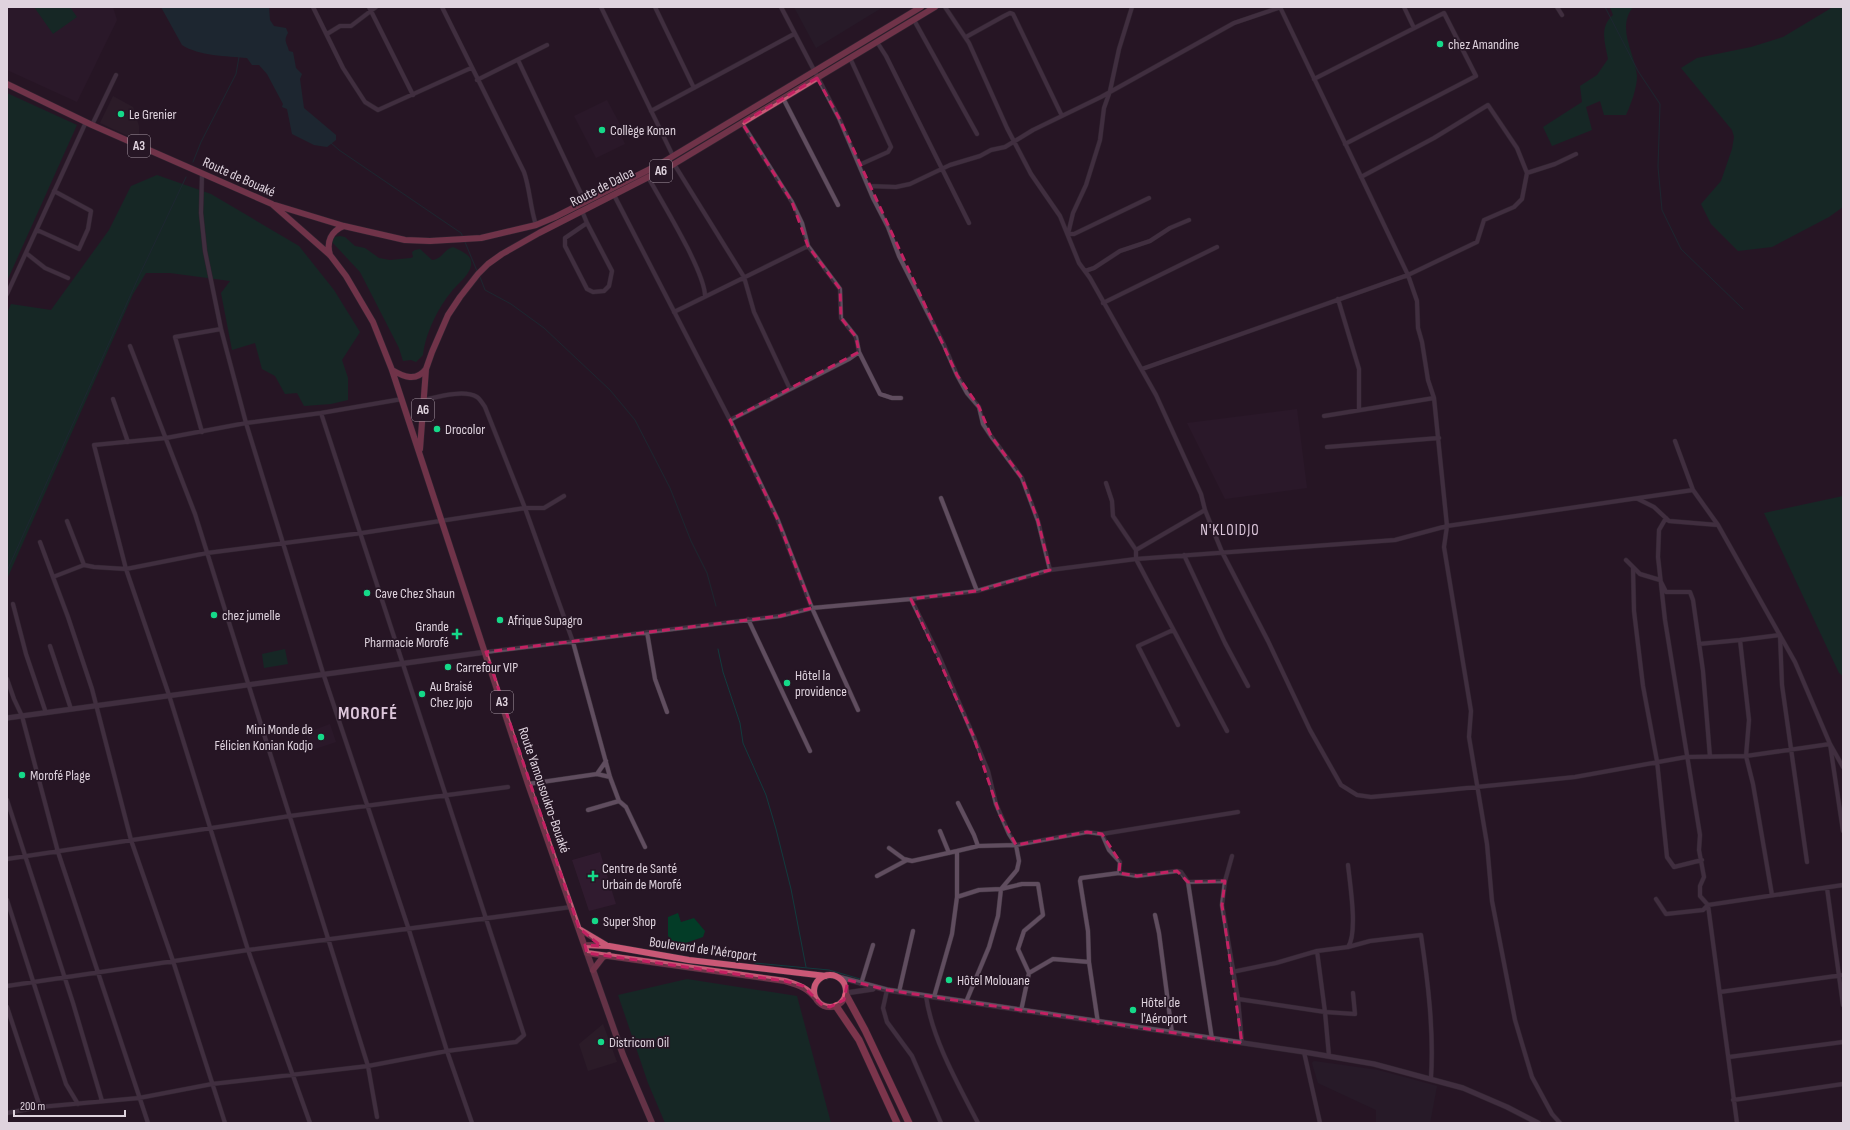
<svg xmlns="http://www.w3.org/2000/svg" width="1850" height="1130" font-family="'Sofia Sans Condensed',sans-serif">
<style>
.commercial{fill:#31222d}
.industrial{fill:#28202e}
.built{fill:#301b2f}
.green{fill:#033c27}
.water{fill:#123b3e}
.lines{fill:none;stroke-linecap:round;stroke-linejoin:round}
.stream{stroke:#123b3e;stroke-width:1}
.minor-casing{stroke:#3c313c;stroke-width:5}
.tertiary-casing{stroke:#3c313c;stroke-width:6}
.primary-casing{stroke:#3c313c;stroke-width:7}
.trunk-casing{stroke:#3c313c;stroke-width:7}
.motorway-casing{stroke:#3c313c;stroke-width:8}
.minor{stroke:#604d5f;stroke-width:4}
.tertiary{stroke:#604d5f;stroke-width:5}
.primary{stroke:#b05570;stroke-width:6}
.trunk{stroke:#ca5876;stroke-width:6}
.motorway{stroke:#e55b7c;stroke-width:7}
.marked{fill:none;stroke:#c32162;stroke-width:3;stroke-dasharray:8 5;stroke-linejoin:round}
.poi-dot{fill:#15d989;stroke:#261625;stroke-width:1.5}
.labels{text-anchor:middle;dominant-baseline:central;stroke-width:3.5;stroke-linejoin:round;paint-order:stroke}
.shield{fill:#261625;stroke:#a89aa6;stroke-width:1}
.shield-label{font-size:13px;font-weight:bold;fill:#dfd3de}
.poi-label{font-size:14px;fill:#dfd3de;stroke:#261625;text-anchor:start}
.street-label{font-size:14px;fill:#dfd3de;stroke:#261625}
.neighbourhood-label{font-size:15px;letter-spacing:1px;fill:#ddc7db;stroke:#261625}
.district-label{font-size:18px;font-weight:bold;letter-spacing:1px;fill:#ddc7db;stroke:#261625}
</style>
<rect width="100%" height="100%" fill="#261625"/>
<!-- commercial -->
<path class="commercial" d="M113 96 133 107 139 126V141L100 123Z
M603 1024 617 1062 588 1071 579 1044Z"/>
<!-- industrial -->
<path class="industrial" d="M794 7H883L816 48Z
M1314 1061 1378 1070 1437 1086 1430 1123H1376V1110L1318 1083 1312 1063Z"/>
<!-- built -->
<path class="built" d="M7 7H113L117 20 77 102 7 70Z
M607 100 622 128V137L625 144 596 158 574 116Z
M1297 409 1307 488 1225 499 1187 423Z
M330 724 336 742 312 750 306 733Z
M600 852 616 904 589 911 572 860Z"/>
<!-- green -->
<path class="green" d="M34 7H70L77 17 53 34Z
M1610 7H1633C1616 29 1635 53 1637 76 1637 88 1631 104 1626 115H1604L1600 101 1586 107 1592 130 1552 146 1543 127 1582 102 1580 86 1597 75 1608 59C1605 43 1599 27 1613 15Z
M1833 7H1843V207L1829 217 1772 247 1738 251 1711 224 1701 204 1721 181 1732 149 1734 137 1732 130 1681 68 1697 58 1751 47 1783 37Z
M7 93 77 125 7 281Z
M157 175 211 194 299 246 334 290 360 332 342 360 348 378V400L331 404 304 406 297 393 285 394 275 376 262 369 255 343 232 350 221 293 230 281 170 273H146L133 294 7 579V313L11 304 51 310 109 230 131 186Z
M340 236 345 237 355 246 365 248 379 258 390 260 411 258 413 257 412 252 415 250 420 249 432 260C443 259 443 250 453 247 459 250 470 254 471 261 473 273 458 283 452 291 438 307 425 335 423 355L416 362 411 360 403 361 399 348 360 272 332 242 334 237Z
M1843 496V676L1839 673 1764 513Z
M285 649 288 664 264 668 262 654Z
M678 913 681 922 694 918 705 931 703 937 677 946 668 936V917Z
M687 979 797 996 831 1123H665L648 1083 618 995Z"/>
<!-- water -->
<path class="water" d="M161 7H269L270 20 274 26 286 28 288 33C283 41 287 43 289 51L293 52 296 68 302 74 300 79 304 108 336 135V140L327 147 314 145 292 134 287 109 282 107 283 104 267 74 259 65H252L247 58C227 56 199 56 182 45Z"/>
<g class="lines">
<!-- stream -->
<path class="stream" d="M1605 7 1638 71 1660 104 1658 167 1662 210 1681 249 1743 309
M331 143 339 150 461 233 463 237
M193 162 201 142 236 74 239 57
M465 242 477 271
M480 277 485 290 511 304 544 328 610 390 635 420 670 488 691 541 707 573 716 606
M7 571 139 276 186 177
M718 649 723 672 740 723 743 743 766 795 776 829 791 889 806 967
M755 963 829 970 860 979"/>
<!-- minor casing -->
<g class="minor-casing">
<path id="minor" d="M313 7 343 68 365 102 378 110 471 68
M369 7 413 95
M442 7 524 172C530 189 530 207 536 225
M601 7 673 156
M655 7 694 88
M781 7 839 118 873 198 888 227 899 256 944 345 957 375 967 393 979 407 983 424 991 436 1022 478 1038 521 1050 570
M945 7 969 43 1007 128 1031 174 1060 216 1079 263 1090 278 1156 395 1201 494 1205 510 1222 552 1268 641 1310 730 1341 785 1357 795 1371 797 1437 791 1575 777 1686 757 1746 756 1830 744 1843 831
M1132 7 1119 49 1110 91 1104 108 1100 140 1086 185 1073 213 1068 234H1074L1149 198
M1280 7 1408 275 1417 301 1418 328 1422 342 1428 380 1434 398 1447 526 1444 547 1471 711 1469 737 1487 844 1492 901 1515 1020 1532 1077 1552 1114 1560 1123
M1404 7 1414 28
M1557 7 1562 15
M914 20 977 134
M327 34 340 26H351L376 7
M966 37 1004 16 1010 13 1013 14 1062 116
M877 42 886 56 969 223
M850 58 891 147 888 152 859 165
M518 60 585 202
M1314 79 1444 13 1476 76 1345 144
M477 80 547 45
M783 98 838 205
M651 111 794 34
M92 125 116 75
M674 164 744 277 754 312 790 389
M1527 173 1555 164 1576 154
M202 174 201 213 205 251 221 329 246 423 323 673 408 927 447 1051 472 1123
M648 177C662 202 705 272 705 296
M868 186 896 187 910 184 950 165 980 156 991 150 1005 147 1033 130 1101 97 1234 23 1281 7
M614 195 730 420 777 518 812 608 858 710
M582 211 587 223 565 238V246L587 289 593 292 604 291 609 286 612 271 587 223
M37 230 79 249 88 229 91 211 54 191
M26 253 45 268 68 278
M1085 271 1094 268 1120 251 1150 241 1170 228 1189 220
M7 294 86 122
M1338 299 1359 369V410
M1103 303 1217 247
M674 312 808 246
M130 346 195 514 368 1066 377 1117
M859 352 880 394 892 398H901
M1142 369 1408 275 1477 242 1484 220 1514 207 1522 199 1527 173 1517 148 1488 105 1434 138 1361 177
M113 399 128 442
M423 400C437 397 464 389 477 397 480 399 483 404 485 407L525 508 573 642 610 777 619 801 626 807 645 847
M321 413 402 399
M1324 416 1434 398
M730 420 849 359 859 352 856 337 841 318 840 289 808 246 802 223 792 202 742 123
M202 432 175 337 221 329
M1675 441 1693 490 1718 525 1795 662 1830 744 1843 767
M1327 447 1439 438
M1106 483 1112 501 1113 516 1136 550V559L1227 731
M941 498 977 591
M1638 499 1654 507 1669 521 1718 525
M1666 518 1659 530 1658 557 1665 620 1700 835 1699 850 1704 877 1700 886V896L1708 905 1737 1123
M67 521 84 565
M40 542 53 577
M1136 550 1205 510
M1184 555 1225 643 1248 686
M1626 560 1640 574 1660 580 1666 592H1690L1693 600 1703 671 1710 757
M1633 568 1634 611 1643 686 1657 761 1667 857 1674 867 1702 860
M911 599 939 656 973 735 988 771 996 804 1009 834 1016 845 1019 861 1017 870 1001 889 998 916 989 947 966 1002
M13 604 26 654 46 713
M748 619 810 751
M1173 630 1138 646 1178 725
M647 632 655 679 667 712
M1699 644 1740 640
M50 646 71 709
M486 652 780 616 812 608 911 599 977 591 1050 570 1136 559 1395 540 1447 526 1693 490
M7 679 14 699 22 716 58 852 148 1123
M597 774 606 761
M528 784 597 774 610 777
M7 800 73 1003 102 1101
M958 803 974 835 978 846
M588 810 619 801
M940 831 949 853
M1102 834 1109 850 1120 862 1119 873
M889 848 904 859 912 861 957 851
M1232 856 1225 881 1222 905 1238 999 1242 1043
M7 859 290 816 508 787
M877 876 907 860
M1188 882 1225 881
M1827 888 1843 1005
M1772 895 1753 784 1746 756 1749 720 1740 640 1780 635 1782 685 1807 862
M957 897V851L978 846 1016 845 1087 832 1102 834 1238 812
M1656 899 1666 914 1703 910 1708 905 1843 885
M7 900 66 1084 78 1104
M1155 915 1159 933 1172 1033
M1348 947C1358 933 1350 884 1348 865
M1317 951 1325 1012 1329 1056
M1232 972 1276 963 1317 951 1348 947 1370 941 1421 935C1428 982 1434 1031 1431 1078
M861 984 873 945
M7 986 248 950 571 907
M887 990 883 1008 887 1022 912 1056 941 1123
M899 992 913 931
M1720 992 1843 975
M926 996C932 1039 958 1084 978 1123
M934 997 952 934 957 897 979 890 1001 889 1022 884H1038L1043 915 1024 931 1018 949 1029 973
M1238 999 1325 1012 1355 1014 1353 993
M7 1007 40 1107
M1021 1011 1029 973 1053 959 1089 962
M1098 1023 1089 962 1088 931 1080 881 1081 878 1119 873 1137 876 1177 871 1181 872 1188 882 1212 1039
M1304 1052 1320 1123
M1729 1057 1843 1042
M1733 1100 1843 1084
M7 1113 40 1107 139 1098 212 1084 368 1066 447 1051 516 1042 524 1035 321 413 246 423 166 438 94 445 126 569 169 695 248 950 310 1123
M225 1123 173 961 131 840 92 689 68 617 53 577 84 565 94 567 126 569 207 553 362 533 525 508H544L564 496"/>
</g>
<!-- tertiary casing -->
<g class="tertiary-casing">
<path id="tertiary" d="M7 718 486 652
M838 977 887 990 1304 1052 1374 1064 1463 1088 1507 1107 1538 1123
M846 993 873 989"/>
</g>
<!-- primary casing -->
<g class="primary-casing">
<path id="primary" d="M587 953 623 1055 652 1123"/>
</g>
<!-- trunk casing -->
<g class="trunk-casing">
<path id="trunk" d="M7 84 92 125 272 204 330 255 346 276 373 322 392 370 528 784 587 953 785 981C799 985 808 988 817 1000
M275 205 344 226 405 240 430 241 481 238 536 225 555 217 660 164 921 7
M330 255C326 242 331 231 344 226
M392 370C404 377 416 382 426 369
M420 449 426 369 432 352 448 315 460 297 478 274 488 264 502 254 539 233 674 164 935 7
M579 929 606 945
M585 945 609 946 689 960 826 976
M593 970 603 957 609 955
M814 991a16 16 0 1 1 32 0a16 16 0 1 1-32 0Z"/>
</g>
<!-- motorway casing -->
<g class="motorway-casing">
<path id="motorway" d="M846 995 865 1030 909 1123
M836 1006 859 1040 897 1123"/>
</g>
<!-- minor -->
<use href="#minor" class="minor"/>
<!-- tertiary -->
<use href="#tertiary" class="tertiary"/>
<!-- primary -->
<use href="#primary" class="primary"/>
<!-- trunk -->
<use href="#trunk" class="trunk"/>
<!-- motorway -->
<use href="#motorway" class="motorway"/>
</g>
<!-- marked area -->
<path d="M0 0H1850V1130H0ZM817 78 839 118 957 375 979 407 991 436 1022 478 1038 521 1050 570 977 591 911 599 973 735 1000 815 1016 845 1087 832 1102 834 1120 862 1119 873 1137 876 1177 871 1188 882 1225 881 1222 905 1242 1043 887 990 848 980 844 1000 830 1007 821 1004 803 986 785 981 587 953 585 945 601 946 579 928 486 652 780 616 812 608 777 518 730 420 859 352 856 337 841 318 840 289 808 246 792 202 742 123Z" fill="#261625" fill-opacity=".55" fill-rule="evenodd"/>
<path class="marked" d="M817 78 839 118 957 375 979 407 991 436 1022 478 1038 521 1050 570 977 591 911 599 973 735 1000 815 1016 845 1087 832 1102 834 1120 862 1119 873 1137 876 1177 871 1188 882 1225 881 1222 905 1242 1043 887 990 848 980 844 1000 830 1007 821 1004 803 986 785 981 587 953 585 945 601 946 579 928 486 652 780 616 812 608 777 518 730 420 859 352 856 337 841 318 840 289 808 246 792 202 742 123Z"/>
<!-- markers -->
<g class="poi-dot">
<circle cx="1440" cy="44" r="4"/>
<circle cx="121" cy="114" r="4"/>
<circle cx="602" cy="130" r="4"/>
<circle cx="437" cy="429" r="4"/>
<circle cx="367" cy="593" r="4"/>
<circle cx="214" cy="615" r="4"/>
<circle cx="500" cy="620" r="4"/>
<path d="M455 628h4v4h4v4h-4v4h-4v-4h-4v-4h4z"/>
<circle cx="448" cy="667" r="4"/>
<circle cx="787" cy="683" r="4"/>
<circle cx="422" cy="694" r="4"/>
<circle cx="321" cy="737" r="4"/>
<circle cx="22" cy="775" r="4"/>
<path d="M591 870h4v4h4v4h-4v4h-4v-4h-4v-4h4z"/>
<circle cx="595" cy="921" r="4"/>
<circle cx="949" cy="980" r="4"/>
<circle cx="1133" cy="1010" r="4"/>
<circle cx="601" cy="1042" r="4"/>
</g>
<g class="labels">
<!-- shield labels -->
<g class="shield">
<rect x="128" y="135" width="22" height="22" rx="3"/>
<rect x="650" y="160" width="22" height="22" rx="3"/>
<rect x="412" y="399" width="22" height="22" rx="3"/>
<rect x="491" y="691" width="22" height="22" rx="3"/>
</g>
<g class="shield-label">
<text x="139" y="146">A3</text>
<text x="661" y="171">A6</text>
<text x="423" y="410">A6</text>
<text x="502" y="702">A3</text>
</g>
<!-- poi labels -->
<g class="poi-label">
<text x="1448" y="44">chez Amandine</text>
<text x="129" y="114">Le Grenier</text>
<text x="610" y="130">Collège Konan</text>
<text x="445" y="429">Drocolor</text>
<text x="375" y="593">Cave Chez Shaun</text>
<text x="222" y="615">chez jumelle</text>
<text x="508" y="620">Afrique Supagro</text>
<text x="449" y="626" text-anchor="end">Grande<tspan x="449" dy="16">Pharmacie Morofé</tspan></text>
<text x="456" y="667">Carrefour VIP</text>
<text x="795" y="675">Hôtel la<tspan x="795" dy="16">providence</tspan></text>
<text x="430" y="686">Au Braisé<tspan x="430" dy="16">Chez Jojo</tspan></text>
<text x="313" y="729" text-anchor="end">Mini Monde de<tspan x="313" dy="16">Félicien Konian Kodjo</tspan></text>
<text x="30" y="775">Morofé Plage</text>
<text x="602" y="868">Centre de Santé<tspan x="602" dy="16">Urbain de Morofé</tspan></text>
<text x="603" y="921">Super Shop</text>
<text x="957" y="980">Hôtel Molouane</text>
<text x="1141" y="1002">Hôtel de<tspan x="1141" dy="16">l'Aéroport</tspan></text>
<text x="609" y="1042">Districom Oil</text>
</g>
<!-- street labels -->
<g class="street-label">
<text transform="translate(239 177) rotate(24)">Route de Bouaké</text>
<text transform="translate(602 187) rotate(-27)">Route de Daloa</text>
<text transform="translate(544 790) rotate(71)">Route Yamousoukro-Bouaké</text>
<text transform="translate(703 949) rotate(8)">Boulevard de l'Aéroport</text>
</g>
<!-- neighbourhood labels -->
<g class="neighbourhood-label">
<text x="1230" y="530">N'KLOIDJO</text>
</g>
<!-- district labels -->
<g class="district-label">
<text x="368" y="713">MOROFÉ</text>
</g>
</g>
<!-- border -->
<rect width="1850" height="1130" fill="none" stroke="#dfd3de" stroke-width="16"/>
<!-- scale -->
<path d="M14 1110v6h111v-6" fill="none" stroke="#dfd3de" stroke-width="2"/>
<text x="20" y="1110" font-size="12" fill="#dfd3de" stroke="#261625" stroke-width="3" paint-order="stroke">200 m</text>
</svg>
